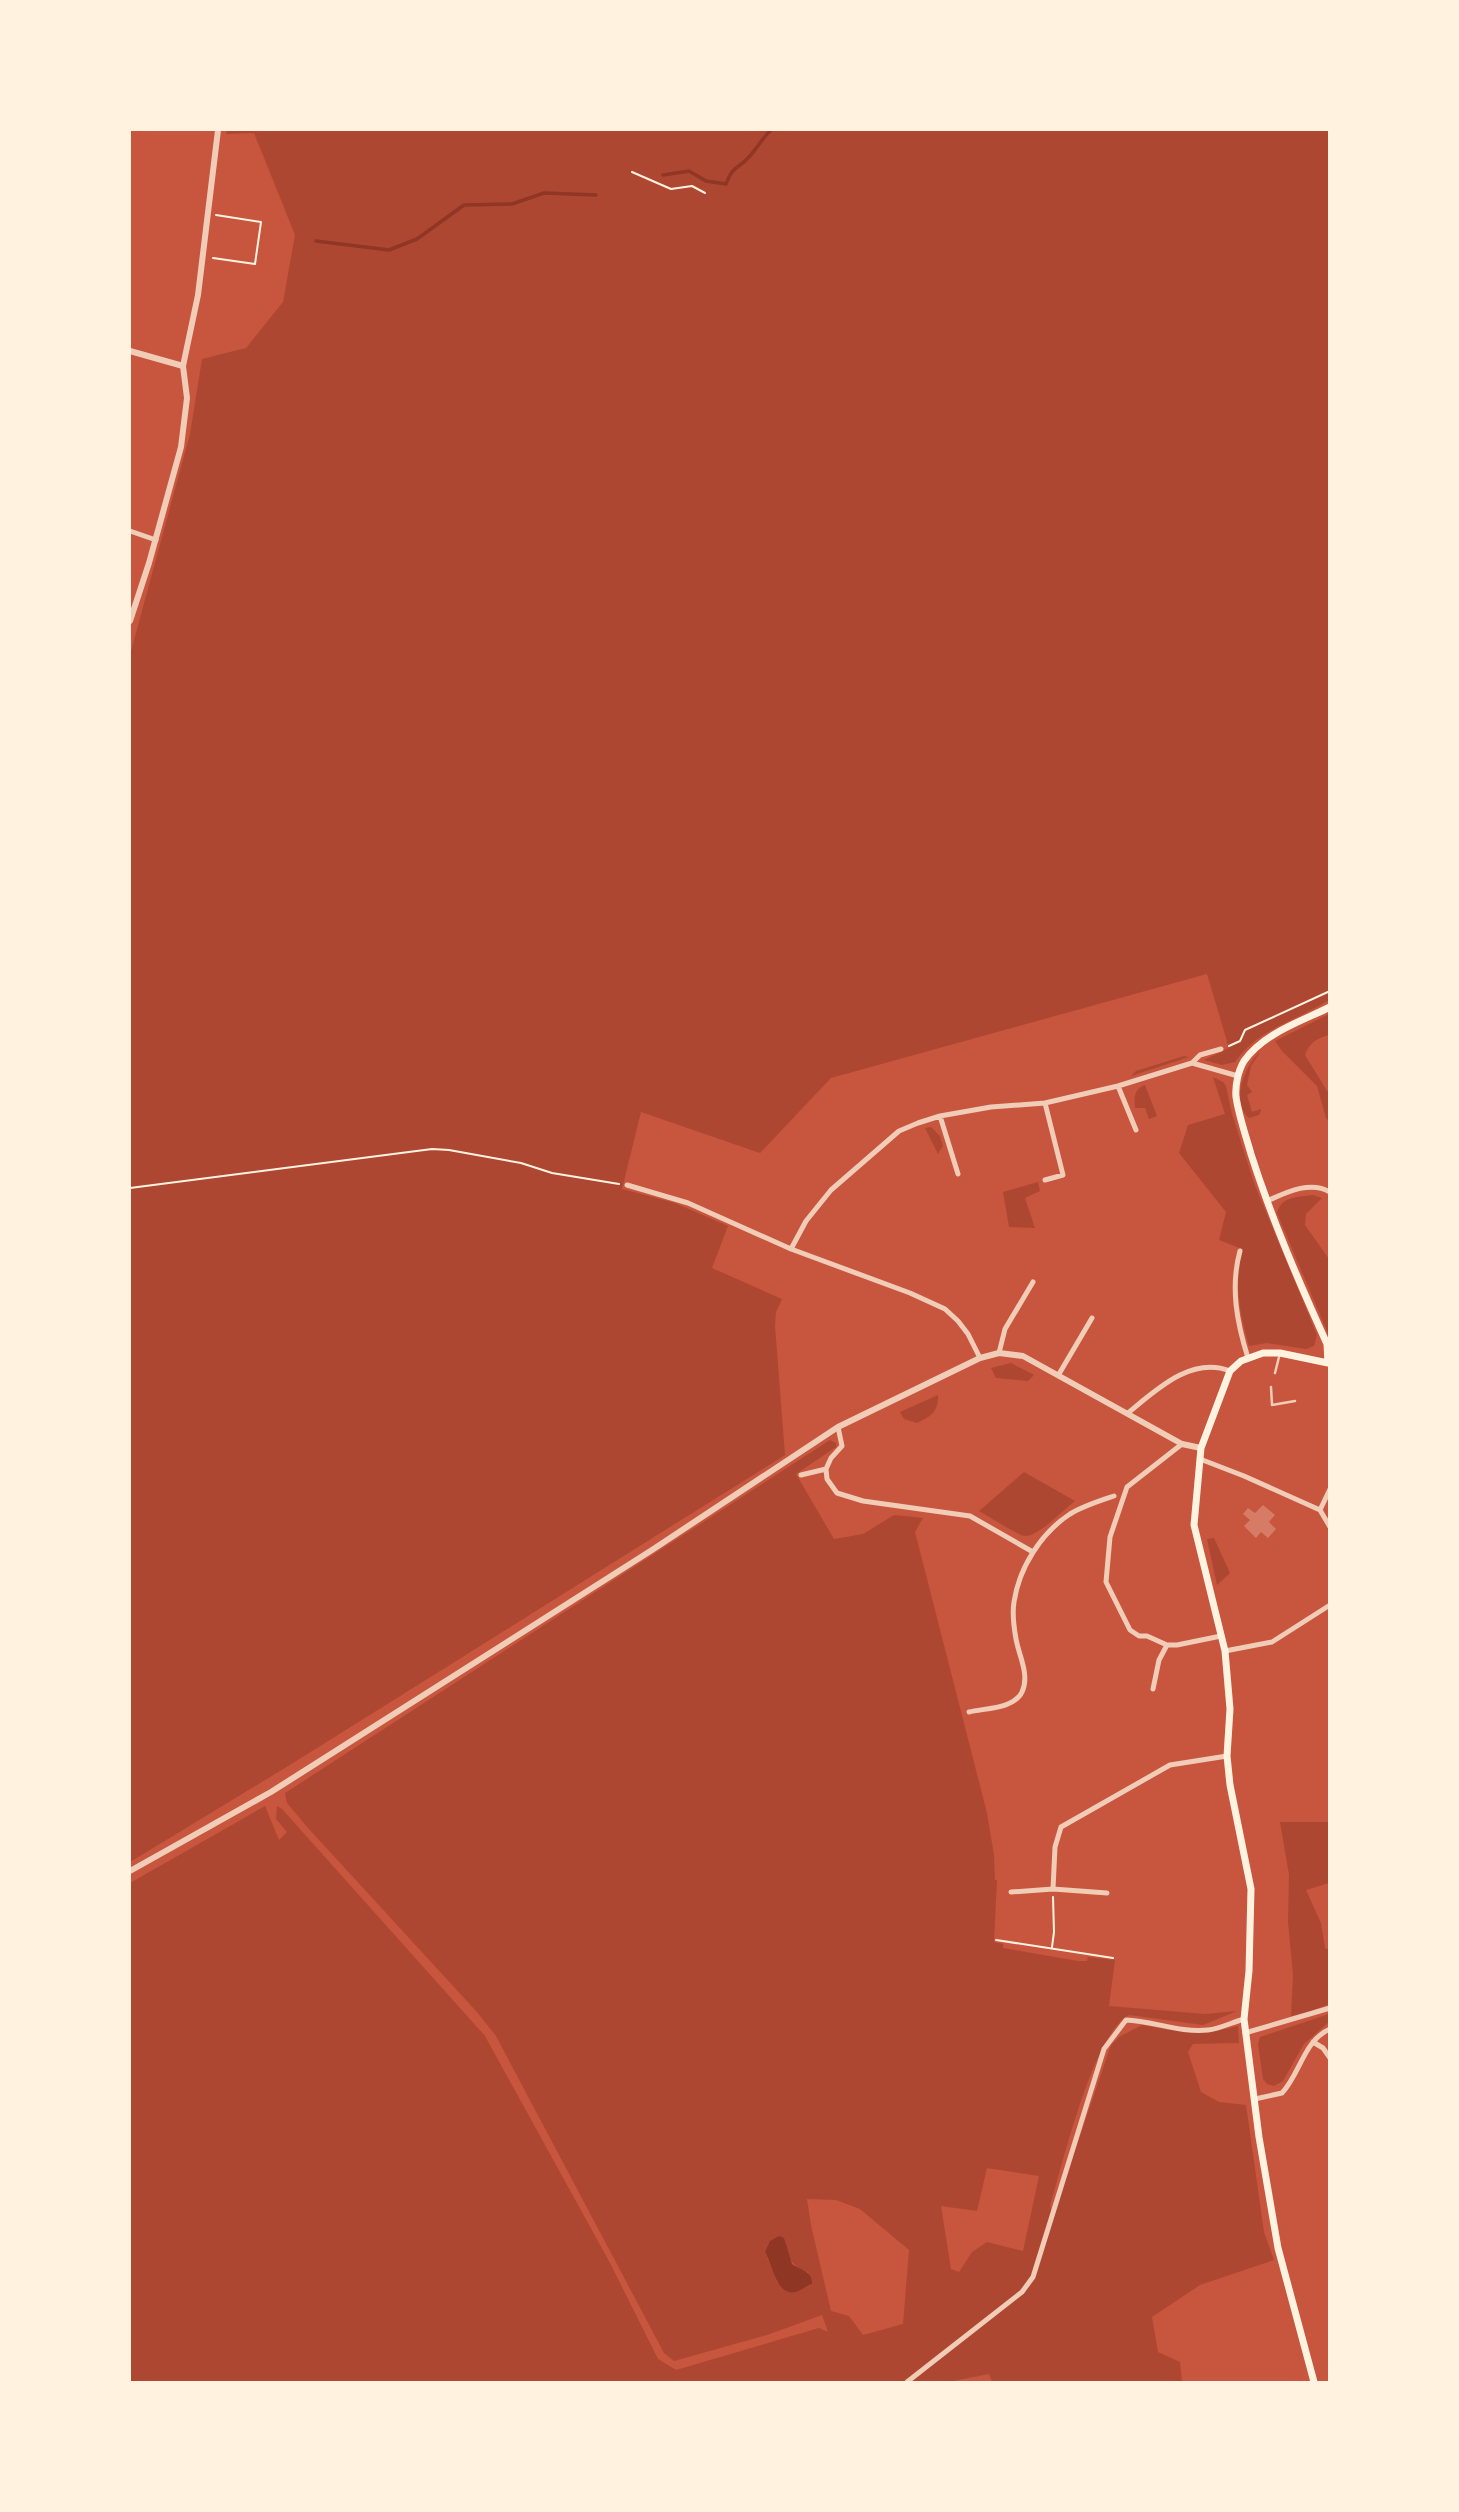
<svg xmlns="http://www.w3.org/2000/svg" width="1459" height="2512" font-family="Overpass,sans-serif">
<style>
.green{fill:#ae4732;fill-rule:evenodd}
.water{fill:#8f3625}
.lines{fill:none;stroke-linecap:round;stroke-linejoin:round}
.stream{stroke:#8f3625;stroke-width:3.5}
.building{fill:#d67c66}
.path{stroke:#fff3e0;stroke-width:2}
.service{stroke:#f1ccb7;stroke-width:2.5}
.minor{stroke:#f1ccb7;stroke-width:5}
.tertiary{stroke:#f1ccb7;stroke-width:6}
.secondary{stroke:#fff3e0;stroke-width:7}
</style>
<rect width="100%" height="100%" fill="#c8553d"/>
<!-- green -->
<path class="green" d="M227 130H1329V1000C1296 1021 1259 1028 1235 1062L1222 1065 1204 1060 1229 1048 1207 974 831 1078 760 1153 641 1112 622 1189 675 1203 728 1226 712 1268 782 1299 776 1312 775 1326 785 1455 285 1768 130 1862V655L190 434 202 359 246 348 283 302 295 235 254 133 226 134Z
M1329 1014V1035C1316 1039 1310 1042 1305 1055L1329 1094V1121L1326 1118 1317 1086 1282 1051 1275 1041Z
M1260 1052 1251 1066 1247 1085 1252 1092 1247 1095 1252 1112 1261 1109V1111L1259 1115 1249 1118C1230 1102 1245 1065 1260 1052Z
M1184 1056 1189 1057 1131 1076 1136 1071Z
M1213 1077 1223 1082 1226 1086 1232 1114 1254 1183 1317 1335 1314 1346 1306 1349 1267 1343 1249 1346C1240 1315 1233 1281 1242 1249L1219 1240 1226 1212 1179 1153 1188 1125 1225 1114Z
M1145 1085 1157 1116 1149 1119 1145 1108H1135C1134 1098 1134 1089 1145 1085Z
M931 1127 940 1136 943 1146 938 1154 925 1128Z
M1038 1182 1040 1191 1025 1198 1035 1228 1009 1227 1003 1192Z
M1313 1195 1322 1198 1306 1214 1305 1225 1329 1259V1336L1277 1213C1281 1196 1299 1197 1313 1195Z
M1011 1363 1034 1375 1028 1381 996 1378 991 1368Z
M938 1395C939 1411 931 1417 917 1423L904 1419 900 1412Z
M830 1440 836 1443V1447L796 1474 834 1539 863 1534 894 1515 923 1518 915 1532 987 1813 994 1855 995 1880H997L994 1942 1003 1944V1948L1078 1961H1087L1088 1957 1115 1960 1109 2006 1205 2014 1237 2011 1203 2025 1129 2015C1093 2034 1063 2163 1050 2206L1053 2215 1111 2045 1119 2037 1142 2025C1178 2032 1201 2036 1238 2026L1239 2043 1193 2044 1188 2052 1201 2092 1219 2102 1246 2105 1264 2232 1274 2260 1200 2285 1152 2317 1158 2352 1180 2362 1182 2382H992L989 2374 948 2382H130V1883L265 1806 279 1840 287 1832 276 1819 277 1806 282 1809 485 2036 610 2263 658 2359 676 2370 819 2328 828 2332 822 2315 767 2335 674 2361 664 2353 496 2036 476 2011 308 1828 287 1803 285 1793ZM987 2168 1039 2176 1023 2251 987 2242 972 2252 959 2272 951 2269 941 2206 977 2211ZM807 2199 836 2200 860 2209 909 2250 903 2324 863 2335 849 2316 831 2311 811 2225ZM784 2238C787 2256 790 2266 808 2272L812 2284 797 2292 777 2282 765 2252Z
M1024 1472 1075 1501C1064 1509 1037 1538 1024 1536 1016 1534 988 1516 979 1511Z
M1214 1538 1230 1573 1217 1585 1207 1539Z
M1280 1822H1329V1883L1306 1890 1321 1923 1325 1948 1329 1950V2004L1308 2012 1291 2016 1293 1975 1288 1922 1289 1875Z
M1329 2014V2022L1304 2044 1283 2081 1274 2086 1267 2084 1263 2079 1258 2044 1260 2037Z"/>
<!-- water -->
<path class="water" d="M779 2236 784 2238 792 2264C800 2270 813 2271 812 2284 806 2286 801 2291 796 2292 776 2297 772 2263 765 2252L770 2241Z"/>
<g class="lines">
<!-- stream -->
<path class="stream" d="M663 175 689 171 706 181 726 184C734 164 736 171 748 158 757 149 762 138 771 130
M316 241 389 250 417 239 464 205 512 204 544 193 596 195"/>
</g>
<!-- building -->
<path class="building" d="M1263 1505 1275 1515 1269 1522 1276 1529 1268 1538 1261 1532 1256 1538 1244 1526 1250 1520 1243 1514 1248 1508 1255 1513Z"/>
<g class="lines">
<!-- path -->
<path class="path" d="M632 172 671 189 692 186 705 193
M213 258 255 264 261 222 216 215
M1229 1046 1240 1041 1245 1030 1330 991
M130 1188 432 1149 449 1150 521 1163 552 1173 619 1184
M996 1940 1113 1958
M1052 1947 1054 1932 1053 1897"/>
<!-- service -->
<path class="service" d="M1275 1373 1280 1353
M1271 1387 1272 1405 1295 1401"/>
<!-- minor -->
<path class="minor" d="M130 531 156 540
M1192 1063 1200 1055 1221 1049
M1118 1086 1136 1130
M1045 1103 1063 1175 1045 1180
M940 1116 958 1174
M627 1185 688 1203 791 1249 910 1293 945 1309 958 1321 968 1334 980 1358
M1267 1201C1285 1193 1310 1180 1330 1192
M791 1249 806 1221 831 1190 899 1131 918 1123 940 1116 991 1107 1045 1103 1118 1086 1192 1063 1238 1076
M1240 1251C1230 1287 1237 1323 1248 1358
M999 1353 1005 1329 1033 1282
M1059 1374 1092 1318
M1128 1413C1156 1390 1191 1356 1230 1371
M838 1427 842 1446 831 1458 826 1469 827 1479 837 1493 863 1501 970 1516 1033 1552
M1182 1444 1127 1487 1110 1537 1106 1582 1130 1630 1139 1636H1147L1167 1645H1177L1221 1636
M1200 1459 1244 1476 1320 1510 1330 1527
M801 1475 826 1469
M1320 1510 1330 1489
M1225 1651 1272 1642 1330 1605
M1153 1689 1159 1660 1167 1645
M969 1712C985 1708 1014 1709 1022 1692 1030 1675 1019 1656 1016 1639 1014 1628 1012 1614 1014 1602 1019 1568 1041 1533 1070 1514 1083 1506 1099 1501 1114 1496
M1053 1889 1055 1847 1061 1827 1170 1765 1227 1756
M1011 1892 1053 1889 1107 1893
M1245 2033 1330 2008
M1313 2042 1323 2048 1330 2058
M1255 2099 1282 2093C1300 2074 1304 2040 1330 2029
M907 2382 1022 2292 1033 2277 1104 2049 1126 2020C1153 2021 1180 2033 1208 2030 1219 2029 1233 2022 1244 2019"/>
<!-- tertiary -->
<path class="tertiary" d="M130 351 183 366
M130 621 149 563 181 447 187 398 183 366 198 295 218 130
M130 1871 271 1792 652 1550 838 1427 980 1358 999 1353 1023 1356 1182 1444 1201 1448"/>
<!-- secondary -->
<path class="secondary" d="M1314 2382 1278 2248 1259 2137 1244 2019 1249 1971 1251 1889 1230 1785 1227 1756 1230 1709 1225 1651 1194 1525 1201 1448 1230 1371 1241 1361 1263 1353H1280L1328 1363 1327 1344C1299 1282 1272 1220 1251 1154 1246 1136 1239 1117 1236 1097 1235 1086 1238 1071 1244 1061 1264 1033 1300 1022 1330 1007"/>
</g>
<!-- border -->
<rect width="1459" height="2512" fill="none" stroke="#fff3e0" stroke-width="262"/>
</svg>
